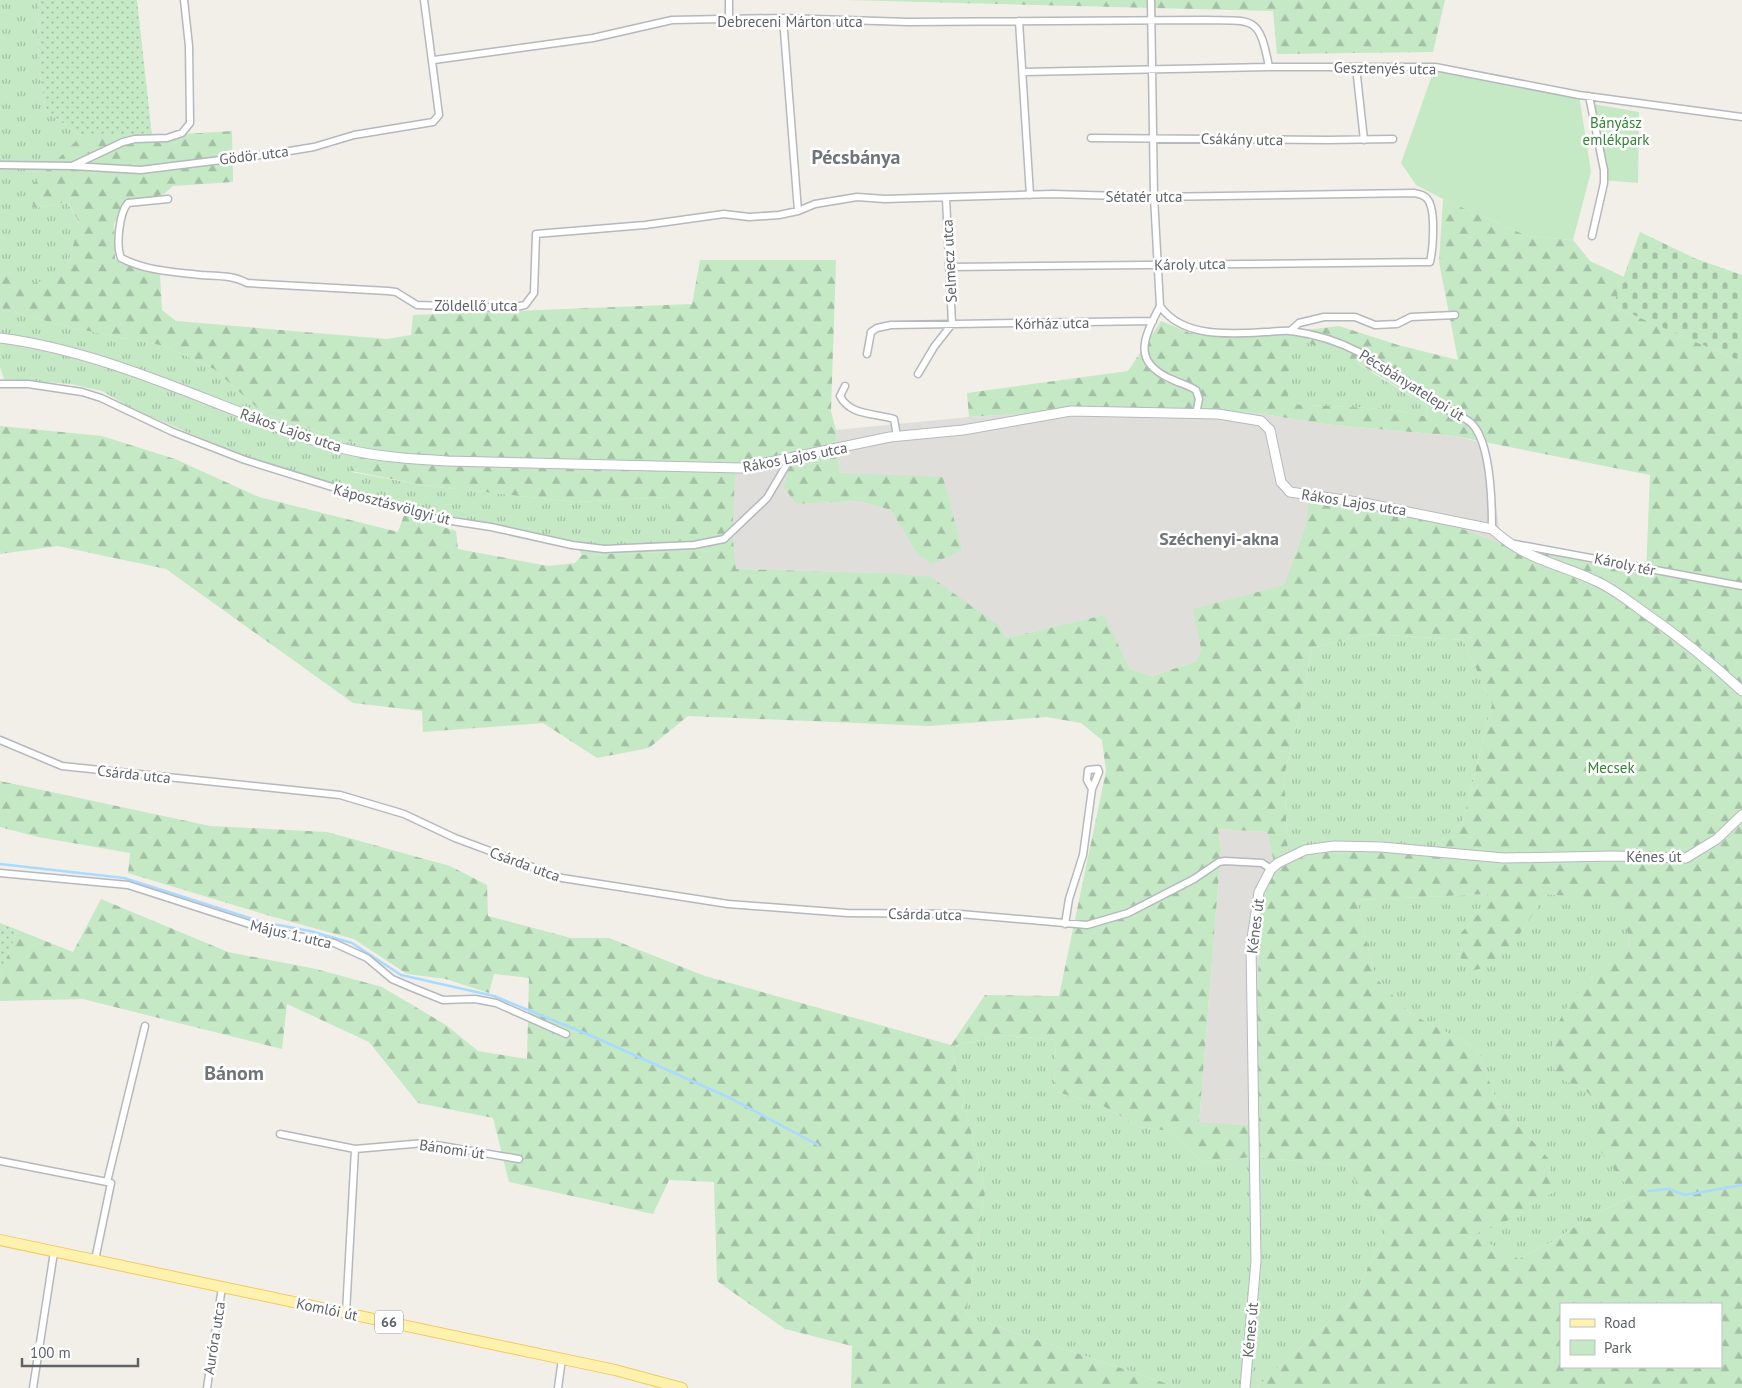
<svg xmlns="http://www.w3.org/2000/svg" width="1742" height="1388" font-family="'PT Sans',sans-serif">
<style>
.industrial{fill:#e0deda}
.grass{fill:url(#grass-tufts)}
.forest{fill:url(#forest-firs);fill-rule:evenodd}
.cemetery{fill:url(#cemetery-stones)}
.park{fill:#c5e8c5}
.garden{fill:url(#garden-dots)}
.lines{fill:none;stroke-linecap:round;stroke-linejoin:round}
.stream{stroke:#aadaff;stroke-width:2.5}
.street-casing{stroke:#b5b8bc;stroke-width:9}
.secondary-casing{stroke:#b6babf;stroke-width:11}
.primary-casing{stroke:#f2c960;stroke-width:12}
.street{stroke:#fff;stroke-width:6}
.secondary{stroke:#fff;stroke-width:9}
.primary{stroke:#fff2af;stroke-width:10}
.labels{text-anchor:middle;dominant-baseline:central;stroke-width:5;stroke-linejoin:round;paint-order:stroke}
.shield{fill:#fff;stroke:#8f9295;stroke-width:1}
.shield-label{font-size:14px;font-weight:bold;fill:#5f6368}
.street-label{font-size:15px;fill:#5f6368;stroke:#fff}
.park-label{font-size:15px;fill:#348238;stroke:#fff}
.quarter-label{font-size:18px;font-weight:bold;fill:#70757a;stroke:#fff}
.district-label{font-size:20px;font-weight:bold;fill:#70757a;stroke:#fff}
</style>
<defs>
<pattern id="grass-tufts" width="24" height="20" patternUnits="userSpaceOnUse" patternTransform="scale(1.25)"><rect width="24" height="20" fill="#c5e8c5"/><path d="M3 7l-1-3M5 7V3M7 7l1-3M15 17l-1-3M17 17v-4M19 17l1-3" fill="none" stroke="#a3c0a4"/></pattern>
<pattern id="forest-firs" width="22" height="20" patternUnits="userSpaceOnUse" patternTransform="scale(1.25)"><rect width="22" height="20" fill="#c5e8c5"/><path d="M5 1l3.5 6h-7zM16 11l3.5 6h-7z" fill="#a3c0a4"/></pattern>
<pattern id="cemetery-stones" width="16" height="16" patternUnits="userSpaceOnUse" patternTransform="scale(1.25)"><rect width="16" height="16" fill="#c5e8c5"/><path d="M2 7V4a2 2 0 0 1 4 0v3zM10 15v-3a2 2 0 0 1 4 0v3z" fill="#a3c0a4"/></pattern>
<pattern id="garden-dots" width="8" height="8" patternUnits="userSpaceOnUse" patternTransform="scale(1.25)"><rect width="8" height="8" fill="#c5e8c5"/><path d="M2 2h.1M6 6h.1" fill="none" stroke="#a3c0a4" stroke-width="1.8" stroke-linecap="round"/></pattern>
</defs>
<rect width="100%" height="100%" fill="#f1efe8"/>
<!-- industrial -->
<path class="industrial" d="M1122 407 1256 413 1325 424 1454 436 1488 444 1501 543 1407 509 1307 522 1284 585 1201 648 1197 661 1152 676 1130 669 1104 615 1006 638 999 626 884 573 736 569 733 550V507L736 472 790 463 795 504 858 501 891 510 917 554 962 549 839 473 836 430 969 417Z
M1218 829 1267 832 1273 858 1261 902 1253 1125 1199 1124 1221 849Z"/>
<!-- grass -->
<path class="grass" d="M0 0H39L38 65 46 111 81 136 54 165 35 208 67 202 79 223C67 267 73 268 29 287L0 267Z
M0 303 5 310 73 328 165 346 214 369 263 413 358 444 351 472 428 486 576 502 669 497 671 552 582 555 576 543 415 508 253 460 133 409 102 391 71 384 4 379 0 367Z
M1293 340 1319 344 1352 360 1426 406 1428 417 1389 409 1287 404 1290 347Z
M1371 634 1463 640 1492 704 1463 821 1424 856 1324 848 1288 856 1284 776 1300 711 1312 648Z
M1489 894 1484 907 1460 934 1522 931 1546 894 1621 900 1630 944 1591 978 1554 1041 1555 1076 1585 1090 1600 1105 1615 1170 1634 1196 1591 1216 1555 1240 1519 1259 1471 1235 1502 1224 1549 1159 1497 1102 1477 1048 1411 1014 1375 977 1357 900Z
M1006 1035 1056 1040 1054 1091 1103 1106 1140 1127 1169 1131 1203 1162 1252 1157 1346 1165 1386 1231 1352 1301 1256 1388H1180L966 1316 985 1190 951 1046Z"/>
<!-- forest -->
<path class="forest" d="M846 0H1445L1433 52 1277 54 1273 11Z
M232 131 233 182 173 186 164 194 125 205 114 224 115 259 160 275 162 310 176 321 387 339 411 335 413 315 692 304 700 260H836L831 411 836 430 839 473 943 477 962 550 932 564 917 554 891 510 858 501 796 504 784 487 790 464 736 472C733 505 731 537 736 569L884 573 931 577 999 626 1006 638 1104 615 1130 669 1152 676 1197 661 1201 648 1193 609 1284 585 1307 522 1308 503 1407 509 1501 543 1646 575 1650 475 1454 436 1325 424 1256 413 1122 407 969 417 967 393 1128 371 1161 321 1190 333 1267 335 1339 326 1398 345 1458 360 1439 262 1443 199 1528 236 1573 240 1590 261 1624 277 1613 306 1742 362V1388H1256L1352 1301 1386 1231 1346 1165 1252 1157 1203 1162 1169 1131 1140 1127 1103 1106 1054 1091 1056 1040 1006 1035 951 1046 985 1190 966 1316 1180 1388H851L852 1346 785 1329 717 1281 714 1182 669 1180 653 1214 509 1182 493 1118 418 1103 369 1042 287 1004 282 1049 83 999 0 1001V974L18 930 73 952 101 899 228 952 316 969 382 987 446 1025 478 1051 527 1059 529 978 494 974 489 993 446 979 407 974 354 939 270 916 128 873 130 853 38 837 0 827V781L210 826 327 832 450 866 487 885 488 916 571 938H609L705 976 951 1045 985 995 1059 996 1106 771 1102 740 1081 723 1047 717 929 726 688 716 649 748 597 758 543 723 423 732 422 711 353 703 166 569 58 546 0 554V426L102 436 175 459 259 497 398 532 404 515 456 531 458 549 548 566 575 563 582 555 671 552 668 497 576 502 428 486 351 471 358 444 263 413 214 369 165 346 73 328 5 310 0 303V267L29 286C73 268 67 267 79 222L67 202 35 208 26 191 81 136H152ZM1293 340C1343 348 1384 379 1426 406L1428 417 1389 409 1288 404 1290 347ZM1371 634 1463 640 1492 704 1463 821 1424 856 1324 848 1288 855 1284 776 1300 711 1312 648ZM1218 829 1267 832 1273 858 1261 902 1252 1125 1199 1123 1221 849ZM1488 894 1484 907 1460 934 1461 961 1470 971 1493 966 1522 931 1546 894 1621 901 1630 944C1601 969 1560 1000 1553 1041 1552 1052 1554 1065 1555 1076L1585 1090 1600 1105 1589 1136 1634 1196 1591 1216 1555 1240 1519 1259 1472 1235 1502 1224 1554 1192 1549 1159 1497 1102 1477 1048 1411 1014 1375 977 1357 900ZM1561 1304H1721V1367H1561Z"/>
<!-- cemetery -->
<path class="cemetery" d="M1640 232 1694 258 1742 275V362L1613 306Z"/>
<!-- park -->
<path class="park" d="M1435 67 1579 95 1591 172 1573 240 1528 236 1443 199 1416 185 1401 163Z
M1587 103 1639 112 1638 183 1602 180Z"/>
<!-- garden -->
<path class="garden" d="M39 0H137L152 136H81L46 111 38 65Z
M0 923 18 930 0 974Z"/>
<g class="lines">
<!-- stream -->
<path class="stream" d="M0 864 124 878 262 922 310 931 352 943 401 975 494 996 594 1037 730 1098 818 1145
M1648 1191 1669 1189 1685 1195 1742 1185"/>
<!-- street casing -->
<g class="street-casing">
<path id="street" d="M729 0V20
M1151 0 1154 197 1160 306C1182 338 1230 334 1265 332 1274 332 1283 330 1291 331 1354 339 1389 370 1438 405 1450 413 1468 416 1476 429 1491 452 1492 502 1492 529
M1019 21 1030 195
M434 60 593 38 672 20 783 18 908 22 1205 20C1254 21 1259 15 1269 67
M1356 67 1364 140
M1024 72 1269 67H1435L1579 95 1742 117
M1589 96 1604 170V183L1592 236
M1091 138 1327 140 1393 139
M0 165 72 166 123 142 135 139 167 138 182 133 190 123 189 46 184 0
M72 166 141 170 277 153 314 147 354 135 433 122 439 115 424 0
M168 199 128 203C119 213 116 246 121 258 146 271 174 272 201 275 217 276 233 275 247 283L388 291 396 292 417 305 510 308 525 305 534 293 536 234 645 225 724 214 749 217 779 215 798 211 783 18
M798 211 815 204 857 197 885 199 1053 194 1154 197 1414 193C1419 194 1425 195 1428 200 1436 211 1433 249 1430 262L949 267
M1160 306C1145 336 1130 361 1171 379 1179 383 1188 385 1196 390L1199 399 1196 414
M1290 331 1299 323 1324 317H1355L1375 325 1397 324 1411 317 1455 315
M867 354 871 332 877 328 891 325 1153 321
M918 374 934 347 952 324 946 198
M0 384H28L82 392 101 398 173 432 245 460 432 518 491 527 572 545 604 549 694 545 724 539 767 498 790 459
M845 386 840 396C850 416 875 413 894 419L897 436
M1510 543 1742 586
M0 740 62 766 340 795 404 814 455 838 562 878 728 904 847 913 960 914 1087 925 1128 913 1194 879 1219 862 1225 861 1262 863 1271 869
M0 873 128 885 271 931 334 943 367 958 392 979 413 988 443 1000 475 999 496 1003 566 1034
M1065 924 1069 899 1083 855 1092 789 1099 772 1098 769 1088 770 1087 780 1092 789
M280 1134 355 1149
M0 1161 107 1182
M95 1260 111 1183 107 1182 145 1026
M346 1313 355 1149 424 1143 519 1159
M33 1388 54 1252
M207 1388 222 1287
M558 1388 562 1359"/>
</g>
<!-- secondary casing -->
<g class="secondary-casing">
<path id="secondary" d="M0 338C85 349 162 382 242 413 274 426 307 440 341 448 376 457 412 459 447 461L741 468 890 437 963 430 1071 411 1218 414 1261 421 1270 430 1281 482 1290 492 1364 503 1492 529C1527 561 1556 562 1596 581 1612 588 1627 600 1641 610 1677 635 1710 661 1742 691
M1245 1388 1256 1261 1251 945 1259 892 1271 869 1278 863 1305 850 1334 846 1381 847 1504 858 1613 856 1686 858 1717 839 1742 815"/>
</g>
<!-- primary casing -->
<g class="primary-casing">
<path id="primary" d="M0 1240 615 1370 682 1388"/>
</g>
<!-- street -->
<use href="#street" class="street"/>
<!-- secondary -->
<use href="#secondary" class="secondary"/>
<!-- primary -->
<use href="#primary" class="primary"/>
</g>
<g class="labels">
<!-- shield labels -->
<rect class="shield" x="375" y="1310.5" width="28" height="23" rx="4"/>
<g class="shield-label">
<text x="389" y="1322">66</text>
</g>
<!-- street labels -->
<g class="street-label">
<text x="790" y="21">Debreceni Márton utca</text>
<text transform="translate(1385 68) rotate(1)">Gesztenyés utca</text>
<text transform="translate(1242 139) rotate(1)">Csákány utca</text>
<text transform="translate(254 155) rotate(-7)">Gödör utca</text>
<text x="1144" y="196">Sétatér utca</text>
<text transform="translate(949 261) rotate(-93)">Selmecz utca</text>
<text transform="translate(1190 264) rotate(-1)">Károly utca</text>
<text x="476" y="305">Zöldellő utca</text>
<text transform="translate(1052 323) rotate(-1)">Kórház utca</text>
<text transform="translate(1412 385) rotate(32)">Pécsbányatelepi út</text>
<text transform="translate(291 430) rotate(19)">Rákos Lajos utca</text>
<text transform="translate(795 457) rotate(-11)">Rákos Lajos utca</text>
<text transform="translate(1354 502) rotate(9)">Rákos Lajos utca</text>
<text transform="translate(392 504) rotate(15)">Káposztásvölgyi út</text>
<text transform="translate(1625 564) rotate(12)">Károly tér</text>
<text transform="translate(134 774) rotate(6)">Csárda utca</text>
<text x="1654" y="856">Kénes út</text>
<text transform="translate(525 864) rotate(20)">Csárda utca</text>
<text transform="translate(925 914) rotate(1)">Csárda utca</text>
<text transform="translate(1255 926) rotate(-83)">Kénes út</text>
<text transform="translate(291 934) rotate(13)">Május 1. utca</text>
<text transform="translate(452 1149) rotate(8)">Bánomi út</text>
<text transform="translate(327 1309) rotate(12)">Komlói út</text>
<text transform="translate(1250 1330) rotate(-85)">Kénes út</text>
<text transform="translate(214 1338) rotate(-81)">Auróra utca</text>
</g>
<!-- park labels -->
<g class="park-label">
<text x="1616" y="122">Bányász<tspan x="1616" dy="17">emlékpark</tspan></text>
<text x="1611" y="767">Mecsek</text>
</g>
<!-- quarter labels -->
<g class="quarter-label">
<text x="1219" y="538">Széchenyi-akna</text>
</g>
<!-- district labels -->
<g class="district-label">
<text x="856" y="157">Pécsbánya</text>
<text x="234" y="1073">Bánom</text>
</g>
</g>
<!-- legend -->
<rect x="1560" y="1303" width="162" height="65" fill="#ffffff" stroke="#bfc1c3"/>
<rect x="1570" y="1319" width="25" height="8" fill="#fff2af" stroke="#bfc1c3"/>
<text x="1604" y="1328" font-size="15" fill="#5f6368">Road</text>
<rect x="1570" y="1340" width="25" height="15" fill="#c5e8c5" stroke="#bfc1c3"/>
<text x="1604" y="1353" font-size="15" fill="#5f6368">Park</text>
<!-- scale -->
<path d="M22 1358v8h116v-8" fill="none" stroke="#5f6368" stroke-width="2.5"/>
<text x="30" y="1358" font-size="15" fill="#5f6368" stroke="#ffffff" stroke-width="4" paint-order="stroke">100 m</text>
</svg>
